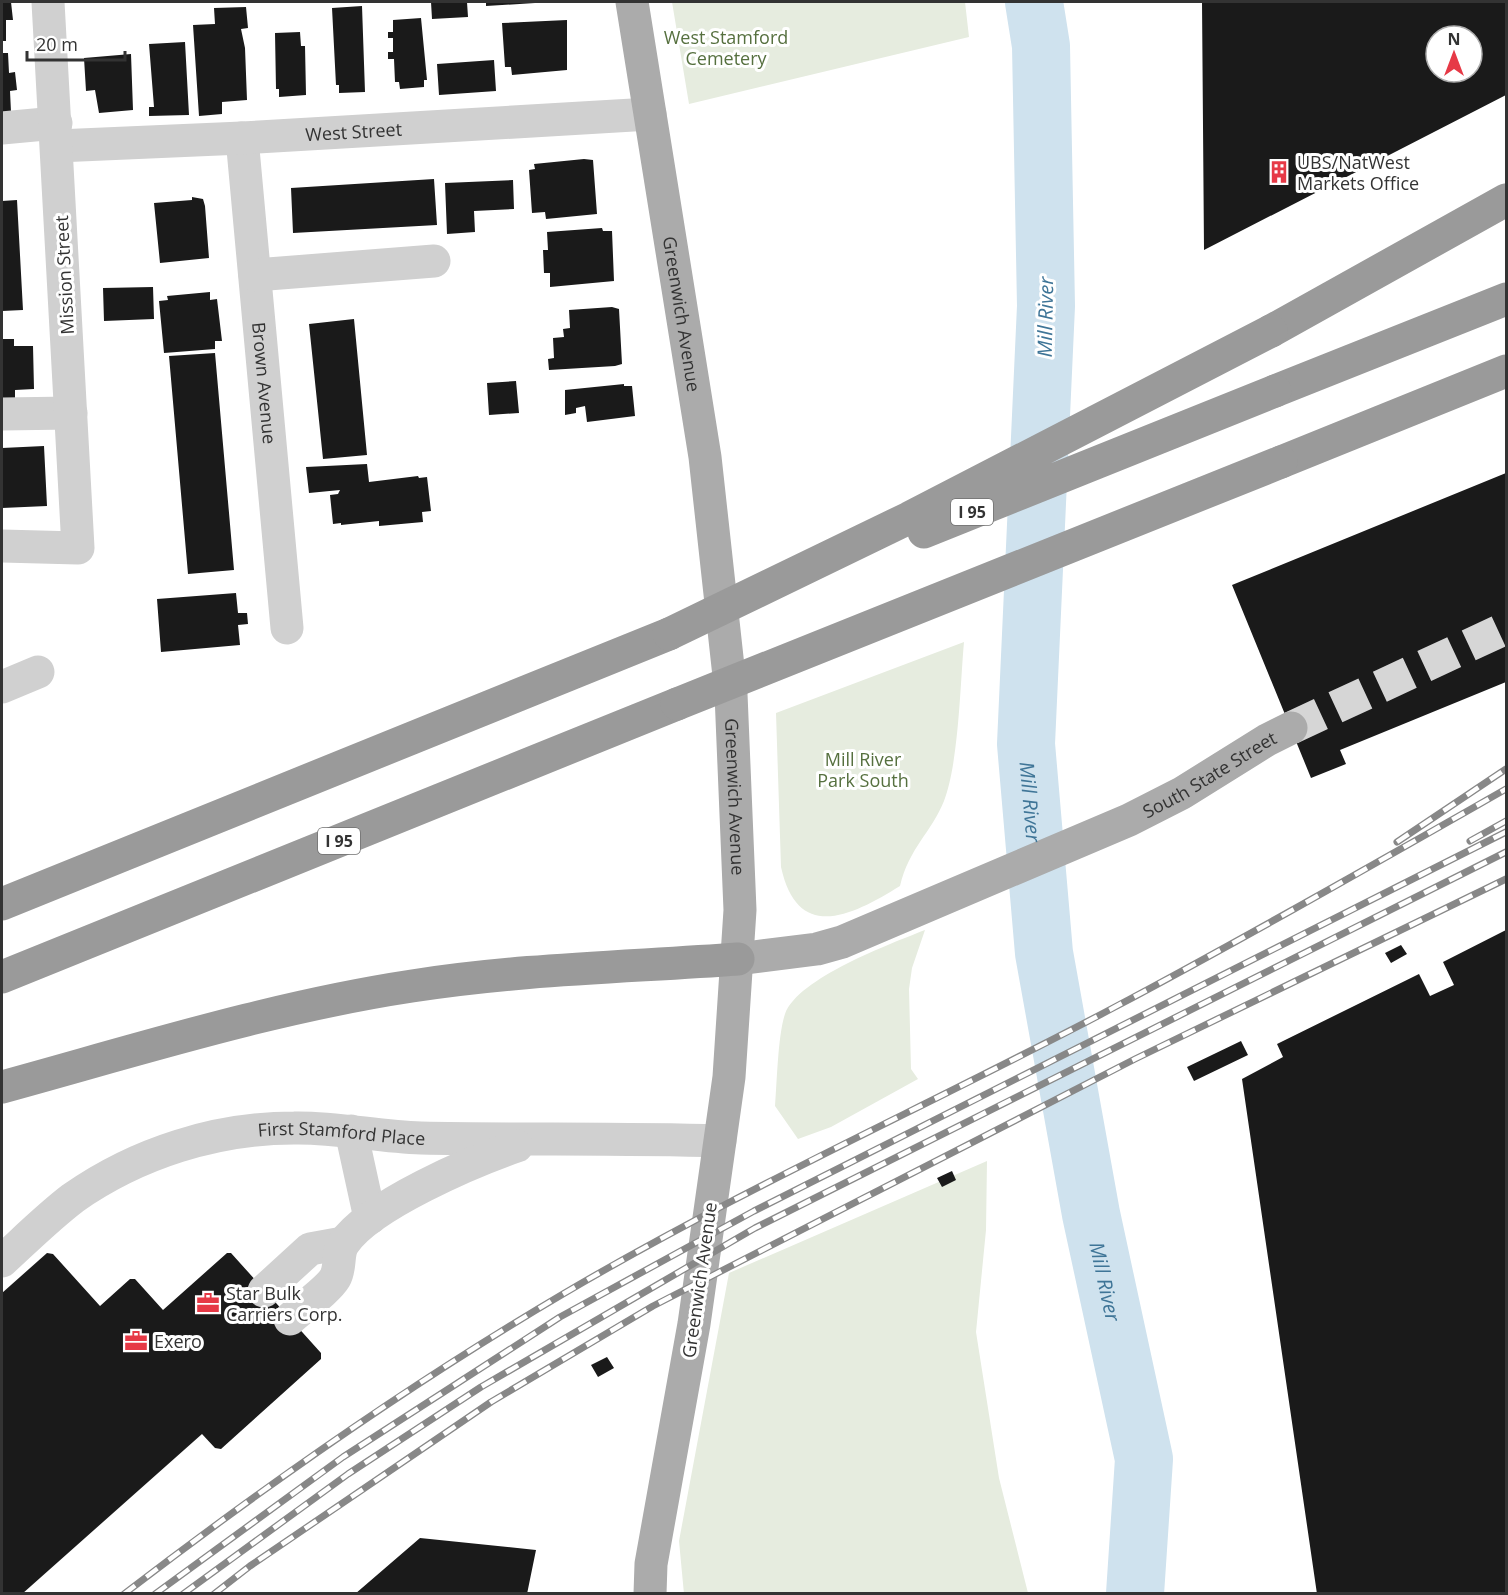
<svg xmlns="http://www.w3.org/2000/svg" width="1508" height="1595" font-family="'Open Sans',sans-serif">
<style>
.green{fill:#e6ecdf}
.lines{fill:none;stroke-linecap:round;stroke-linejoin:round}
.river{stroke:#cfe2ee;stroke-width:58}
.building{fill:#1a1a1a;fill-rule:evenodd}
.major-tunnel{stroke:#d6d6d6;stroke-width:33;stroke-dasharray:33 16;stroke-linecap:butt}
.minor{stroke:#d0d0d0;stroke-width:33}
.major{stroke:#ababab;stroke-width:33}
.highway{stroke:#9a9a9a;stroke-width:33}
.rail-casing{stroke:#888;stroke-width:7}
.rail{stroke:#fff;stroke-width:4.5;stroke-dasharray:14;stroke-linecap:butt}
.highway-bridge{stroke:#9a9a9a;stroke-width:33}
.labels{text-anchor:middle;dominant-baseline:central;stroke-width:6;stroke-linejoin:round;paint-order:stroke}
.shield{fill:#fff;stroke:#707070;stroke-width:1.5}
.shield-label{font-size:16px;font-weight:bold;fill:#333}
.park-label{font-size:18px;fill:#56703f;stroke:#fff}
.street-label{font-size:18px;fill:#333;stroke:#fff}
.poi-label{font-size:18px;fill:#333;stroke:#fff;text-anchor:start}
.water-label{font-size:20px;font-style:italic;fill:#3f7597;stroke:#fff}
</style>
<rect width="100%" height="100%" fill="#fff"/>
<!-- green -->
<path class="green" d="M672 2H965L969 37 689 104Z
M964 642C960 686 959 761 944 801 931 833 909 848 900 886 853 915 798 944 781 867L776 713Z
M925 930 912 968 909 989 911 1069 918 1079 831 1127 798 1139 775 1106C777 1082 778 1034 785 1014 798 978 890 944 925 930Z
M987 1161 986 1230 976 1332 999 1478 1028 1593 684 1594 679 1541 729 1273Z"/>
<g class="lines">
<!-- river -->
<path class="river" id="s1" d="M1034 2 1041 46 1046 306 1026 744 1044 953 1091 1214 1144 1459 1135 1594"/>
</g>
<!-- building -->
<path class="building" d="M2 2H11L13 20H6V41H2Z
M431 2H467L468 17 432 19Z
M486 2H535V3L486 6Z
M1202 2H1506V95L1204 250ZM1436 36H1472V72H1436Z
M362 6 365 92 339 93V85H336L332 8Z
M246 7 248 28 241 29 245 48 247 100 222 102V114L199 116 193 25 215 24 214 8Z
M421 18 427 80H424V87L400 89 399 82H395L394 59H388V52H393V38H388V32H393V20Z
M567 20V70L512 75 511 67H505L502 23Z
M300 32 301 46H305L306 95 279 97V89H276L275 33Z
M185 42 189 115 149 116V107H154L149 44Z
M2 53H8L9 73 15 72 17 90 10 91 11 112 2 113Z
M131 54 133 110 99 113 95 90 86 91 84 58Z
M494 60 496 91 439 95 437 64Z
M584 159 593 160 597 214 546 219 545 212 532 213 529 170 535 169 534 164Z
M434 179 437 225 293 233 291 188Z
M513 180 514 209 474 211 475 232 447 234 445 183Z
M192 197 203 199 205 206 209 258 160 263 154 203 192 200Z
M17 200 23 310 2 311V201Z
M602 228 603 231H612L614 281 550 287V273H544L543 250H548L547 232Z
M153 287 154 319 104 321 103 288Z
M210 292V300L217 299 222 341H215V349L164 353 159 301 168 300 167 296Z
M612 307 619 309 622 364 615 366 549 370 548 359 554 358 553 338 564 337 563 329 570 328 569 310Z
M354 319 367 455 323 459 309 324Z
M2 339H14V346H33L34 389 15 390V398L2 399Z
M215 353 234 570 188 574 169 356Z
M516 381 519 413 489 415 487 383Z
M624 384V386H632L635 416 587 422 585 406 576 408V413L565 415V390Z
M44 446 47 506 2 508V448Z
M367 464 369 482 418 476 419 478 427 477 431 511 422 512 423 522 379 526V521L341 525V523L333 524 330 495 338 494 340 490 309 493 306 467Z
M1506 473V682L1340 750 1346 764 1311 778 1232 585Z
M236 593 238 613H247L248 624 238 625 240 645 161 652 157 599Z
M1506 930V1594H1317L1242 1079 1283 1057 1277 1044 1419 974 1430 996 1454 985 1443 962Z
M1401 945 1407 954 1391 963 1385 953Z
M1241 1041 1248 1055 1194 1081 1187 1067Z
M952 1171 956 1180 942 1187 937 1178Z
M47 1253 53 1254 100 1306 130 1279H135L163 1310 227 1253H231L321 1353V1359L221 1449 215 1448 202 1434 22 1594H2V1293Z
M607 1357 614 1368 598 1377 591 1365Z
M420 1538 536 1550 527 1594H355Z"/>
<g class="lines">
<!-- major-tunnel -->
<path class="major-tunnel" d="M1291 728 1506 628"/>
<!-- minor -->
<g class="minor">
<path d="M2 128 56 123"/>
<path id="s2" d="M242 138 287 628"/>
<path id="s3" d="M57 146 242 138 650 114"/>
<path d="M255 275 434 261"/>
<path d="M2 414 71 413"/>
<path d="M2 546 78 548 48 2"/>
<path d="M2 687 38 672"/>
<path d="M351 1131 370 1218"/>
<path id="s4" d="M2 1261C25 1240 48 1217 73 1198 137 1153 216 1128 294 1128 337 1127 378 1137 421 1138 520 1140 620 1138 720 1141"/>
<path d="M264 1291 310 1249 343 1243"/>
<path d="M290 1319C302 1308 328 1290 335 1278 341 1268 337 1252 344 1243 370 1205 473 1161 517 1146"/>
</g>
<!-- major -->
<g class="major">
<path id="s5" d="M632 2 705 457 731 694 740 910 729 1077 694 1324 651 1564 650 1594"/>
<path id="s6" d="M738 959 817 949 842 942 1129 820 1182 793 1267 740 1291 728"/>
</g>
<!-- highway -->
<path class="highway" d="M1271 331 1506 200
M1275 391 1506 299
M1281 462 1506 371
M2 904 669 634
M2 977 677 704
M2 1087C137 1050 273 1007 412 986 520 969 629 967 738 959"/>
<!-- rail casing -->
<g class="rail-casing">
<path id="rail" d="M1470 841 1506 821
M1397 842 1506 769
M124 1594C265 1486 410 1384 563 1294 741 1189 930 1105 1113 1008 1245 938 1376 863 1506 789
M155 1594 343 1457 560 1317 754 1211 1506 832
M183 1594 348 1474 481 1387 755 1228 1506 852
M214 1594 250 1566 491 1402 653 1306 1135 1059 1506 879"/>
</g>
<!-- rail -->
<use href="#rail" class="rail"/>
<!-- highway-bridge -->
<path class="highway-bridge" d="M924 532 1275 391
M669 634 909 518 1271 331
M677 704 1281 462"/>
</g>
<!-- icons -->
<defs>
<g id="building-bare" transform="scale(1.8)"><path d="M-4-6H4V6H1V3H-1V6H-4ZM-2.5-4.3h1.7v1.8h-1.7ZM.8-4.3h1.7v1.8H.8ZM-2.5-1h1.7V.8h-1.7ZM.8-1h1.7V.8H.8Z" fill="#e63946" stroke="#fff" stroke-width="2.5" paint-order="stroke"/></g>
<g id="office-bare" transform="scale(1.8)"><path d="M-6-3h4V-5.5h4V-3h4V5H-6ZM-1-4.5V-3h2v-1.5ZM-6 0V1H6V0Z" fill="#e63946" stroke="#fff" stroke-width="2.5" paint-order="stroke"/></g>
</defs>
<g fill-rule="evenodd">
<use href="#building-bare" x="1279" y="172"/>
<use href="#office-bare" x="208" y="1303"/>
<use href="#office-bare" x="136" y="1341"/>
</g>
<g class="labels">
<!-- shield labels -->
<g class="shield">
<rect x="951" y="499" width="42" height="26" rx="4.5"/>
<rect x="318" y="828" width="42" height="26" rx="4.5"/>
</g>
<g class="shield-label">
<text x="972" y="512">I 95</text>
<text x="339" y="841">I 95</text>
</g>
<!-- park labels -->
<g class="park-label">
<text x="726" y="37">West Stamford<tspan x="726" dy="21">Cemetery</tspan></text>
<text x="863" y="759">Mill River<tspan x="863" dy="21">Park South</tspan></text>
</g>
<!-- street labels -->
<g class="street-label">
<text stroke="none"><textPath href="#s3" startOffset="297">West Street</textPath></text>
<text transform="translate(64 275) rotate(-93)">Mission Street</text>
<text stroke="none"><textPath href="#s5" startOffset="316">Greenwich Avenue</textPath></text>
<text stroke="none"><textPath href="#s2" startOffset="246">Brown Avenue</textPath></text>
<text stroke="none"><textPath href="#s6" startOffset="510">South State Street</textPath></text>
<text stroke="none"><textPath href="#s5" startOffset="802">Greenwich Avenue</textPath></text>
<text stroke="none"><textPath href="#s4" startOffset="378">First Stamford Place</textPath></text>
<text transform="translate(699 1280) rotate(-82)">Greenwich Avenue</text>
</g>
<!-- poi labels -->
<g class="poi-label">
<text x="1297" y="162">UBS/NatWest<tspan x="1297" dy="21">Markets Office</tspan></text>
<text x="226" y="1293">Star Bulk<tspan x="226" dy="21">Carriers Corp.</tspan></text>
<text x="154" y="1341">Exero</text>
</g>
<!-- water labels -->
<g class="water-label">
<text transform="translate(1045 317) rotate(-89)">Mill River</text>
<text stroke="none"><textPath href="#s1" startOffset="801">Mill River</textPath></text>
<text stroke="none"><textPath href="#s1" startOffset="1287">Mill River</textPath></text>
</g>
</g>
<!-- border -->
<rect width="1508" height="1595" fill="none" stroke="#333333" stroke-width="6"/>
<!-- north arrow -->
<g transform="translate(1454 54)"><circle r="28" fill="#ffffff" stroke="#adadad" stroke-width="1.5"/>
<path d="M0-4.5L10 22L0 15L-10 22Z" fill="#e63946"/>
<text y="-9" font-size="16" font-weight="bold" text-anchor="middle" fill="#333333">N</text>
</g>
<!-- scale -->
<path d="M27 51v9h98v-9" fill="none" stroke="#333333" stroke-width="3"/>
<text x="36" y="51" font-size="18" fill="#333333" stroke="#ffffff" stroke-width="4.5" paint-order="stroke">20 m</text>
</svg>
